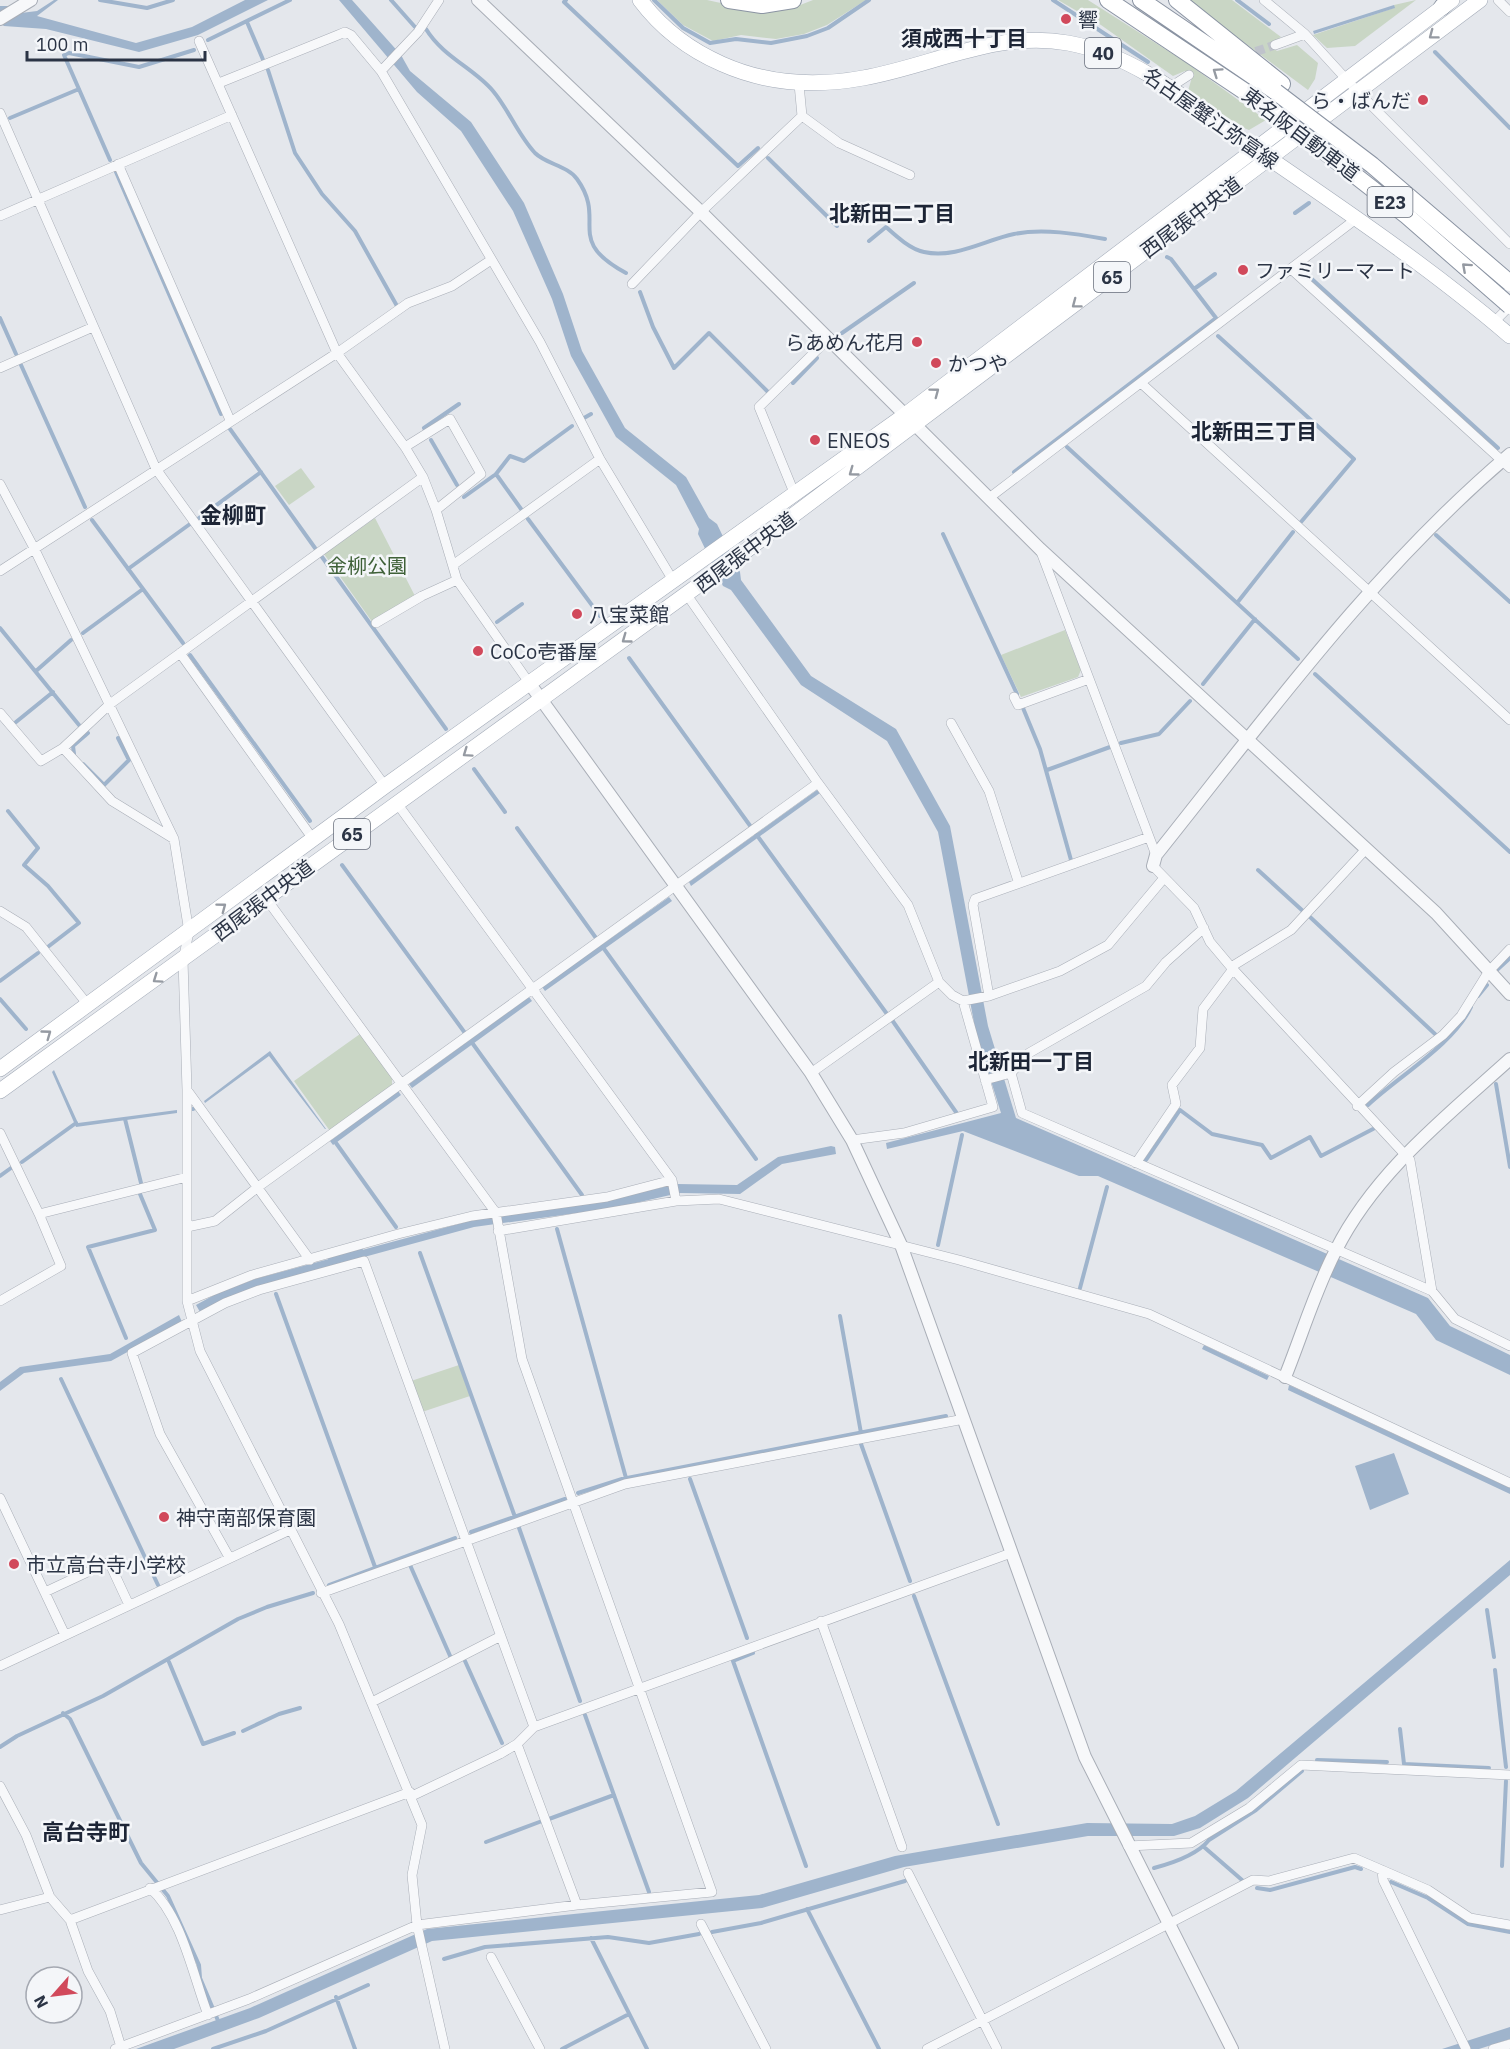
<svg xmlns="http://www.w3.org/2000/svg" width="1510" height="2049" font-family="'IBM Plex Sans','Noto Sans JP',sans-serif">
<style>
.green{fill:#c9d6c5}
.water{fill:#9fb4cc}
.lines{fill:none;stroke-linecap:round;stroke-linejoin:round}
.stream{stroke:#9fb4cc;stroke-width:4}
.minor-tunnel{stroke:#bfc3cb;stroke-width:9;stroke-dasharray:9 4.5;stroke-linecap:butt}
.minor-casing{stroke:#a9aeb7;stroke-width:10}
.tertiary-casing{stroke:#a9aeb7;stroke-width:14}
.primary-casing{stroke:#a3abb8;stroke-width:16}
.motorway-casing{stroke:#8b94a3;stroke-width:18}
.minor{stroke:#f7f8fa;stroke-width:9}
.tertiary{stroke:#f7f8fa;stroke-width:12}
.primary{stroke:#fff;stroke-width:15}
.motorway{stroke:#fff;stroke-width:16}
.motorway-bridge-casing{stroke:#8b94a3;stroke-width:18;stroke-linecap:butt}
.motorway-bridge{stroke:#fff;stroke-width:16}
.oneway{stroke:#959aa2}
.poi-dot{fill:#d1495b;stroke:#f4f6f9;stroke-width:2}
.labels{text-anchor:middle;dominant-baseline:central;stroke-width:5;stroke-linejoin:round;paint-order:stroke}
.shield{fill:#f4f6f9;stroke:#676e7b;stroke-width:1.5}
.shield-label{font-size:18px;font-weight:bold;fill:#2b3445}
.poi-label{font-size:20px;fill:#2b3445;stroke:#f4f6f9;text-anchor:start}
.street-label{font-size:20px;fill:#2b3445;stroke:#f4f6f9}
.park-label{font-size:20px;fill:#3f6138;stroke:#f4f6f9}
.neighbourhood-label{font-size:21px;font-weight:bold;fill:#1d2536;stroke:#f4f6f9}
.quarter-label{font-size:22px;font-weight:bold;fill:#1d2536;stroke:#f4f6f9}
</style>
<rect width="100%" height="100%" fill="#e4e7ec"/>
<!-- green -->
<path class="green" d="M657 0H707L762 12 790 9 813 0H866L827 25 804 34 776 39 741 35 713 41 683 25Z
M1058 0H1088L1187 63 1266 120 1249 130 1234 124 1188 91 1192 77 1185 71 1173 76 1101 25Z
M1187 0H1232L1281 37 1269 44 1277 51 1297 45 1318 63 1315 79 1308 90Z
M1416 0 1355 46 1327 48 1313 35 1394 8V5Z
M301 468 315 487 289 505 275 486Z
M375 518 415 596 373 623 324 554Z
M1065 630 1081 670 1078 677 1021 697 1001 655Z
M360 1034 392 1077V1085L330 1131 294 1081Z
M459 1365 470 1396 422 1412 411 1381Z"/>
<!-- water -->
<path class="water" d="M54 0H58L37 16 136 43 192 27 245 0H268L198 35 139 52 46 29 4 26 0 23V6H9L21 13 37 11Z
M339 0H352L401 55 410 71 471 122 524 203 563 294 582 351 625 428 686 477 709 518 717 524 740 572 741 580 811 676 896 729 950 826 988 1026 1016 1118 1428 1298 1450 1326 1510 1355V1375L1436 1340 1416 1314 1098 1176H1079L963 1131 887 1149 886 1143 1001 1113 976 1033 938 832 887 741 801 685 731 590 723 586 698 534 699 529 676 485 616 437 571 356 552 299 513 211 461 131 417 92Z
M1394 5 1395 8 1314 34 1313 31Z
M817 790 820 793 691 886 689 882Z
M669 897 672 901 545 991 542 987Z
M529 997 532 1001 412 1088 409 1084Z
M270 1051 326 1129H325L269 1056 205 1103 204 1101Z
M54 1070 78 1123 177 1110V1113L76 1127 52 1072Z
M398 1091 401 1095 333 1145 330 1141Z
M831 1146 835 1147 836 1154 782 1164 740 1194 679 1193 614 1208 474 1227 258 1286 200 1312 196 1305 216 1294 255 1279 473 1220 606 1200 677 1184 737 1185 778 1157Z
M179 1315 182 1322 111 1361 24 1373 0 1391V1382L20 1367 110 1354Z
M1204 1345 1269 1376 1267 1380 1202 1349Z
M1289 1385 1510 1488V1494L1288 1390Z
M1394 1453 1409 1494 1370 1510 1355 1466Z
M1510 1560V1575L1248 1798 1200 1828 1174 1836H1088L904 1867 762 1908 432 1941 259 2018 174 2049H136L250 2008 427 1929 759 1895 895 1856 1087 1823 1172 1824 1195 1816 1236 1791Z
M1510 2027V2039L1479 2049H1442Z"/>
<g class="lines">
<!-- stream -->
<path class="stream" d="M100 0 147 8 173 0
M391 0 415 27
M566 0 564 2 738 166 758 148
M654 0 683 28 710 43 736 39 771 43 807 36 828 28 869 0
M1053 0 1148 62
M1237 0 1269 24
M247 22 264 62
M426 29C443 57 475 69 493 91 509 110 518 135 535 153 546 164 568 166 577 179 608 222 563 239 626 273
M208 40 290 0
M1435 52 1510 128
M268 70 295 153 322 194 355 231 397 306
M10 118 79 89
M768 158 837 226
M110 160 64 55 69 53 139 67 194 50
M116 172 221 414
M1295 213 1309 203
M869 241 886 227C896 236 910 249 924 252 955 259 985 240 1014 234 1043 228 1077 234 1105 239
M1303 271 1498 448
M1194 289 1215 274
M640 292 653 327 674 368 709 333 767 391
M0 318 16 354
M842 333 914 283
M1218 336 1354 459 1301 522
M21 365 85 507
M793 383 817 358
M584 418 591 414
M424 428 459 404
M230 429 315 548
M431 440 457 485
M1067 447 1298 659
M1014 472 1216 318 1171 259 1167 257
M496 474 521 509
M464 497 496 474 510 456 524 461 572 426
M199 518 261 472
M528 519 600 616
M92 520 183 643
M943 534 1017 694
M1436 535 1510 602
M322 557 446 729
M128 569 190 524
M1237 603 1293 532
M497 622 522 604
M0 628 79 725
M83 633 143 589
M190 655 310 821
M629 658 751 827
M36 671 71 640
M1315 674 1510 852
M1203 684 1255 619
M1023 708 1040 749 1071 860
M16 722 53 692
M1121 743 1159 734 1190 701
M74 754 73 746 88 733
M83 764 104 785 129 760 118 738
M474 769 505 812
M1047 770 1110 747
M8 811 38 848 24 865 48 886 79 923 49 946
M517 828 596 938
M756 834 887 1014
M342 865 465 1033
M1258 870 1304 912
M1310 917 1435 1034
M602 946 756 1159
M1498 969 1510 958
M0 981 38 953
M1478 996 1487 985
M0 999 26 1029
M892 1020 958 1115
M473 1044 582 1195
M1496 1084 1510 1167
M1368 1105C1399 1076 1454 1044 1471 1007
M193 1109 195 1108
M125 1119 141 1183
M336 1143 396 1227
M1146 1160 1180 1110 1212 1134 1262 1145 1271 1158 1310 1137 1321 1156 1373 1129
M22 1162 76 1123
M0 1176 11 1168
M557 1229 626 1478
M938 1245 962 1135
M420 1253 515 1517
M330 1259 361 1250
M1080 1288 1107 1187
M276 1294 375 1567
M840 1316 861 1433
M126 1338 88 1247 155 1230 140 1194
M61 1379 158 1585
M861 1444 910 1581
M690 1479 747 1638
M578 1493 622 1479 946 1416
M518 1525 580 1701
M471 1532 565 1499
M410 1565 451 1658
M329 1585 455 1538
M914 1596 998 1824
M1487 1610 1494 1657
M753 1653 733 1661 806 1866
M465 1661 502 1743
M169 1662 203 1744 234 1733
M1495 1670 1506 1767
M63 1713 70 1719 141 1863 168 1896 199 1965 200 1978 219 2023
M585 1715 649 1892
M1400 1729 1404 1764 1489 1768
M243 1731 279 1714 300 1708
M0 1747 17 1736 103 1696 238 1619 267 1607 313 1593
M1317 1760 1387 1762
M549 1819 614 1795
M486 1842 542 1821
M1204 1847 1242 1880
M1502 1866 1506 1781
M1154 1868C1173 1863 1197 1855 1209 1840L1256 1810 1302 1771
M1391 1882 1428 1898 1468 1924 1510 1932
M1257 1888 1270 1890 1355 1867 1361 1869
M807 1909 879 2049
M712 1932 761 1923 905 1881
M591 1938 647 2049
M444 1959 485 1947 608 1937 649 1943 699 1934
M336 1997 355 2049
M213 2049 266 2031 368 1985
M562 2049 629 2014"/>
<!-- minor-tunnel -->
<path class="minor-tunnel" d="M1243 56 1275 45"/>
<!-- minor casing -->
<g class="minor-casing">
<path id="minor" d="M1264 0 1305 34 1357 91 1510 244
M1498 0 1510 12
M199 41 337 353 405 447 423 477 436 510 457 580 530 684
M1275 45 1305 34
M381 71 418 32 439 0
M219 83 338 35 345 32 351 35 381 71 540 342 600 459 674 582
M1169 88 1189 75
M0 113 156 469 385 786
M802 116 839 143 910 175
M118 164 230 420
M0 216 232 115
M1291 269 1510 468
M632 284 701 212 802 116 799 84
M1494 322 1510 306
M0 368 93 327
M1141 383 1510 720
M405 447 450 419 481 474 436 510
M0 484 34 548 174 839 189 932 183 960 187 1090V1301L200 1351 339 1624 422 1825 412 1875 417 1925 445 2049
M795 495 759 407 828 339
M989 498 1356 219
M1041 552 1156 855
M453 565 600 459
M0 571 337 353 408 303 452 286 491 260
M687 595 818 783 908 905 939 982 952 995 963 1001 989 996 1060 971 1108 945 1164 878
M376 623 422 596 457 580
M180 653 313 839
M1014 697 1018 705 1089 679
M0 713 41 761 63 748 110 704 423 477
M951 723 989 791 1018 881
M63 748 112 801 174 839
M396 802 672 1180 676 1201
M1153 866 1194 908 1210 942 1231 967 1410 1160 1432 1291
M0 911 26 927 88 1005
M1204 928 1166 962 1146 986 1029 1053 1011 1073 1022 1113 1432 1291 1455 1319 1510 1346
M1231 967 1291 930 1367 848
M989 996 973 905 975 899 1149 837
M811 1073 939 982
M985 1080 1011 1073
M187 1090 310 1260
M1357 1106 1394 1072 1443 1035 1461 1016 1489 971 1510 949
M0 1133 39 1214 187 1177
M852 1140 904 1133 993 1107 963 1001
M1136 1163 1176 1104 1172 1085 1200 1048 1203 1009 1233 969
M187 1227 215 1221 258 1187 818 783
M498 1231 676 1201 719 1199 959 1260 1149 1314 1510 1483
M0 1301 61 1266 39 1214
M187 1301 252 1275 398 1234 472 1216 607 1197 672 1180
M0 1498 65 1635
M229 1557 160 1434 132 1353 225 1303 259 1290 364 1261 534 1727
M45 1592 109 1562 129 1605
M321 1593 625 1484 964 1419
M821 1621 902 1847
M0 1666 290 1530
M372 1702 501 1636
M517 1744 577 1905
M0 1786 26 1835 50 1897 70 1920 88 1971 110 2011 121 2047
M412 1796 500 1754 517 1744 534 1727 1011 1553
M1128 1846 1191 1843 1249 1808 1301 1765 1510 1775
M1382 1870 1383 1880 1466 2049
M908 1873 997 2049
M150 1888C182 1916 193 1976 208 2015
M0 1910 50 1897
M70 1920 410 1792
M701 1924 766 2049
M491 1957 540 2049
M115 2049 249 1999 417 1925 577 1905 712 1892 522 1359 496 1213 265 897
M927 2049 1253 1880 1269 1881 1354 1858 1428 1890 1470 1918 1510 1925
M1493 2049 1510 2044"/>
</g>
<!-- tertiary casing -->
<g class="tertiary-casing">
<path id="tertiary" d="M478 0 701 212 1040 549 1436 913 1510 994
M0 19 31 0
M530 684 811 1073 852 1140 901 1245 1085 1757 1232 2049
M1153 866 1156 855C1267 716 1374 569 1510 454
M1285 1377C1302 1335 1315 1290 1336 1250 1375 1172 1447 1116 1510 1059"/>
</g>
<!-- primary casing -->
<g class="primary-casing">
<path id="primary" d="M640 0C661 28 690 50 722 64 767 84 814 87 863 78 932 66 996 30 1068 43 1140 56 1198 109 1257 150 1343 209 1431 268 1510 336
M0 1069 385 786 905 415 1452 0
M0 1091 743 553 1480 0"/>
</g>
<!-- motorway casing -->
<g class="motorway-casing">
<path id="motorway" d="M729 0 762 5 793 0
M1108 0 1265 105
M1141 0 1276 92
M1177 0 1282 84
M1442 7 1449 0"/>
</g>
<!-- minor -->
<use href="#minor" class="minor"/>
<!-- tertiary -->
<use href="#tertiary" class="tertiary"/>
<!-- primary -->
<use href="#primary" class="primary"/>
<!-- motorway -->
<use href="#motorway" class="motorway"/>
<!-- motorway-bridge casing -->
<g class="motorway-bridge-casing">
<path id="motorway-bridge" d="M1276 92 1372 165 1510 283
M1265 105 1407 216 1510 306"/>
</g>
<!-- motorway-bridge -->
<use href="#motorway-bridge" class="motorway-bridge"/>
</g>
<!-- one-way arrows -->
<defs><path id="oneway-chevron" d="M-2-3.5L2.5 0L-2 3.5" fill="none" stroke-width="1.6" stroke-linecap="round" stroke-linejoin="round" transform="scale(1.5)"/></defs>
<g class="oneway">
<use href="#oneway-chevron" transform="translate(1433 35) rotate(143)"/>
<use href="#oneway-chevron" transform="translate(1217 72) rotate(-145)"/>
<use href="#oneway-chevron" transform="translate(1466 267) rotate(-138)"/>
<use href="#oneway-chevron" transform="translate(1076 304) rotate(143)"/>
<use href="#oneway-chevron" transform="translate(935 392) rotate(-37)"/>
<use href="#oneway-chevron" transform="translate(853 472) rotate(144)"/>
<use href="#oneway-chevron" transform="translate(626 639) rotate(144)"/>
<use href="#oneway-chevron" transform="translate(467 753) rotate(145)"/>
<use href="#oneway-chevron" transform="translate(222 907) rotate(-37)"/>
<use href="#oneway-chevron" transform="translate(157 979) rotate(145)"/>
<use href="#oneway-chevron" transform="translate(47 1034) rotate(-36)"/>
</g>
<!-- markers -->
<g class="poi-dot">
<circle cx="1066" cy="19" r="6"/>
<circle cx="1423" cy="100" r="6"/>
<circle cx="1243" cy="270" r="6"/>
<circle cx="917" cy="342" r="6"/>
<circle cx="936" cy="363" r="6"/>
<circle cx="815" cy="440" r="6"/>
<circle cx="577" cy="614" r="6"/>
<circle cx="478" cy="651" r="6"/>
<circle cx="164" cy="1517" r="6"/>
<circle cx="14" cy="1564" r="6"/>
</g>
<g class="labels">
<!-- shield labels -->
<g class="shield">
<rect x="1085" y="38" width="36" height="30" rx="4.5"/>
<rect x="1367.5" y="187" width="45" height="30" rx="4.5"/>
<rect x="1094" y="262" width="36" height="30" rx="4.5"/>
<rect x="334" y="819" width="36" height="30" rx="4.5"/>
</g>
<g class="shield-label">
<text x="1103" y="53">40</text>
<text x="1390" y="202">E23</text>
<text x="1112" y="277">65</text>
<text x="352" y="834">65</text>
</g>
<!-- poi labels -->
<g class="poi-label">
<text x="1078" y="19">響</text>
<text x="1411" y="100" text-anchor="end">ら・ばんだ</text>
<text x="1255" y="270">ファミリーマート</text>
<text x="905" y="342" text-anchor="end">らあめん花月</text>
<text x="948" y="363">かつや</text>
<text x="827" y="440">ENEOS</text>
<text x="589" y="614">八宝菜館</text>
<text x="490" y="651">CoCo壱番屋</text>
<text x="176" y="1517">神守南部保育園</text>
<text x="26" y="1564">市立高台寺小学校</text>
</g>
<!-- street labels -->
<g class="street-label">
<text transform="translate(1211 118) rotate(35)">名古屋蟹江弥富線</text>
<text transform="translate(1301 134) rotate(37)">東名阪自動車道</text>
<text transform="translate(1191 217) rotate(-37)">西尾張中央道</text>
<text transform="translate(745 552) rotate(-37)">西尾張中央道</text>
<text transform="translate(263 900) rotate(-37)">西尾張中央道</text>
</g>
<!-- park labels -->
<g class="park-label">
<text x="367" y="565">金柳公園</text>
</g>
<!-- neighbourhood labels -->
<g class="neighbourhood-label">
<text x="964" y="38">須成西十丁目</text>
<text x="892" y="213">北新田二丁目</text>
<text x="1254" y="431">北新田三丁目</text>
<text x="1031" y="1061">北新田一丁目</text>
</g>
<!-- quarter labels -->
<g class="quarter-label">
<text x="233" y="514">金柳町</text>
<text x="86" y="1831">高台寺町</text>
</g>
</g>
<!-- north arrow -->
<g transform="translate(54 1995) rotate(242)"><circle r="28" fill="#f4f6f9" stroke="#a4a8b1" stroke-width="1.5"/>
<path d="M0-4.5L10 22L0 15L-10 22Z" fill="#d1495b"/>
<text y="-9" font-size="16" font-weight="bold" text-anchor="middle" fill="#2b3445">N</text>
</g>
<!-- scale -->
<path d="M27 51v9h178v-9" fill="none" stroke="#2b3445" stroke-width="3"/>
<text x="36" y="51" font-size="18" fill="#2b3445" stroke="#f4f6f9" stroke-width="4.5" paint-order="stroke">100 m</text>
</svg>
